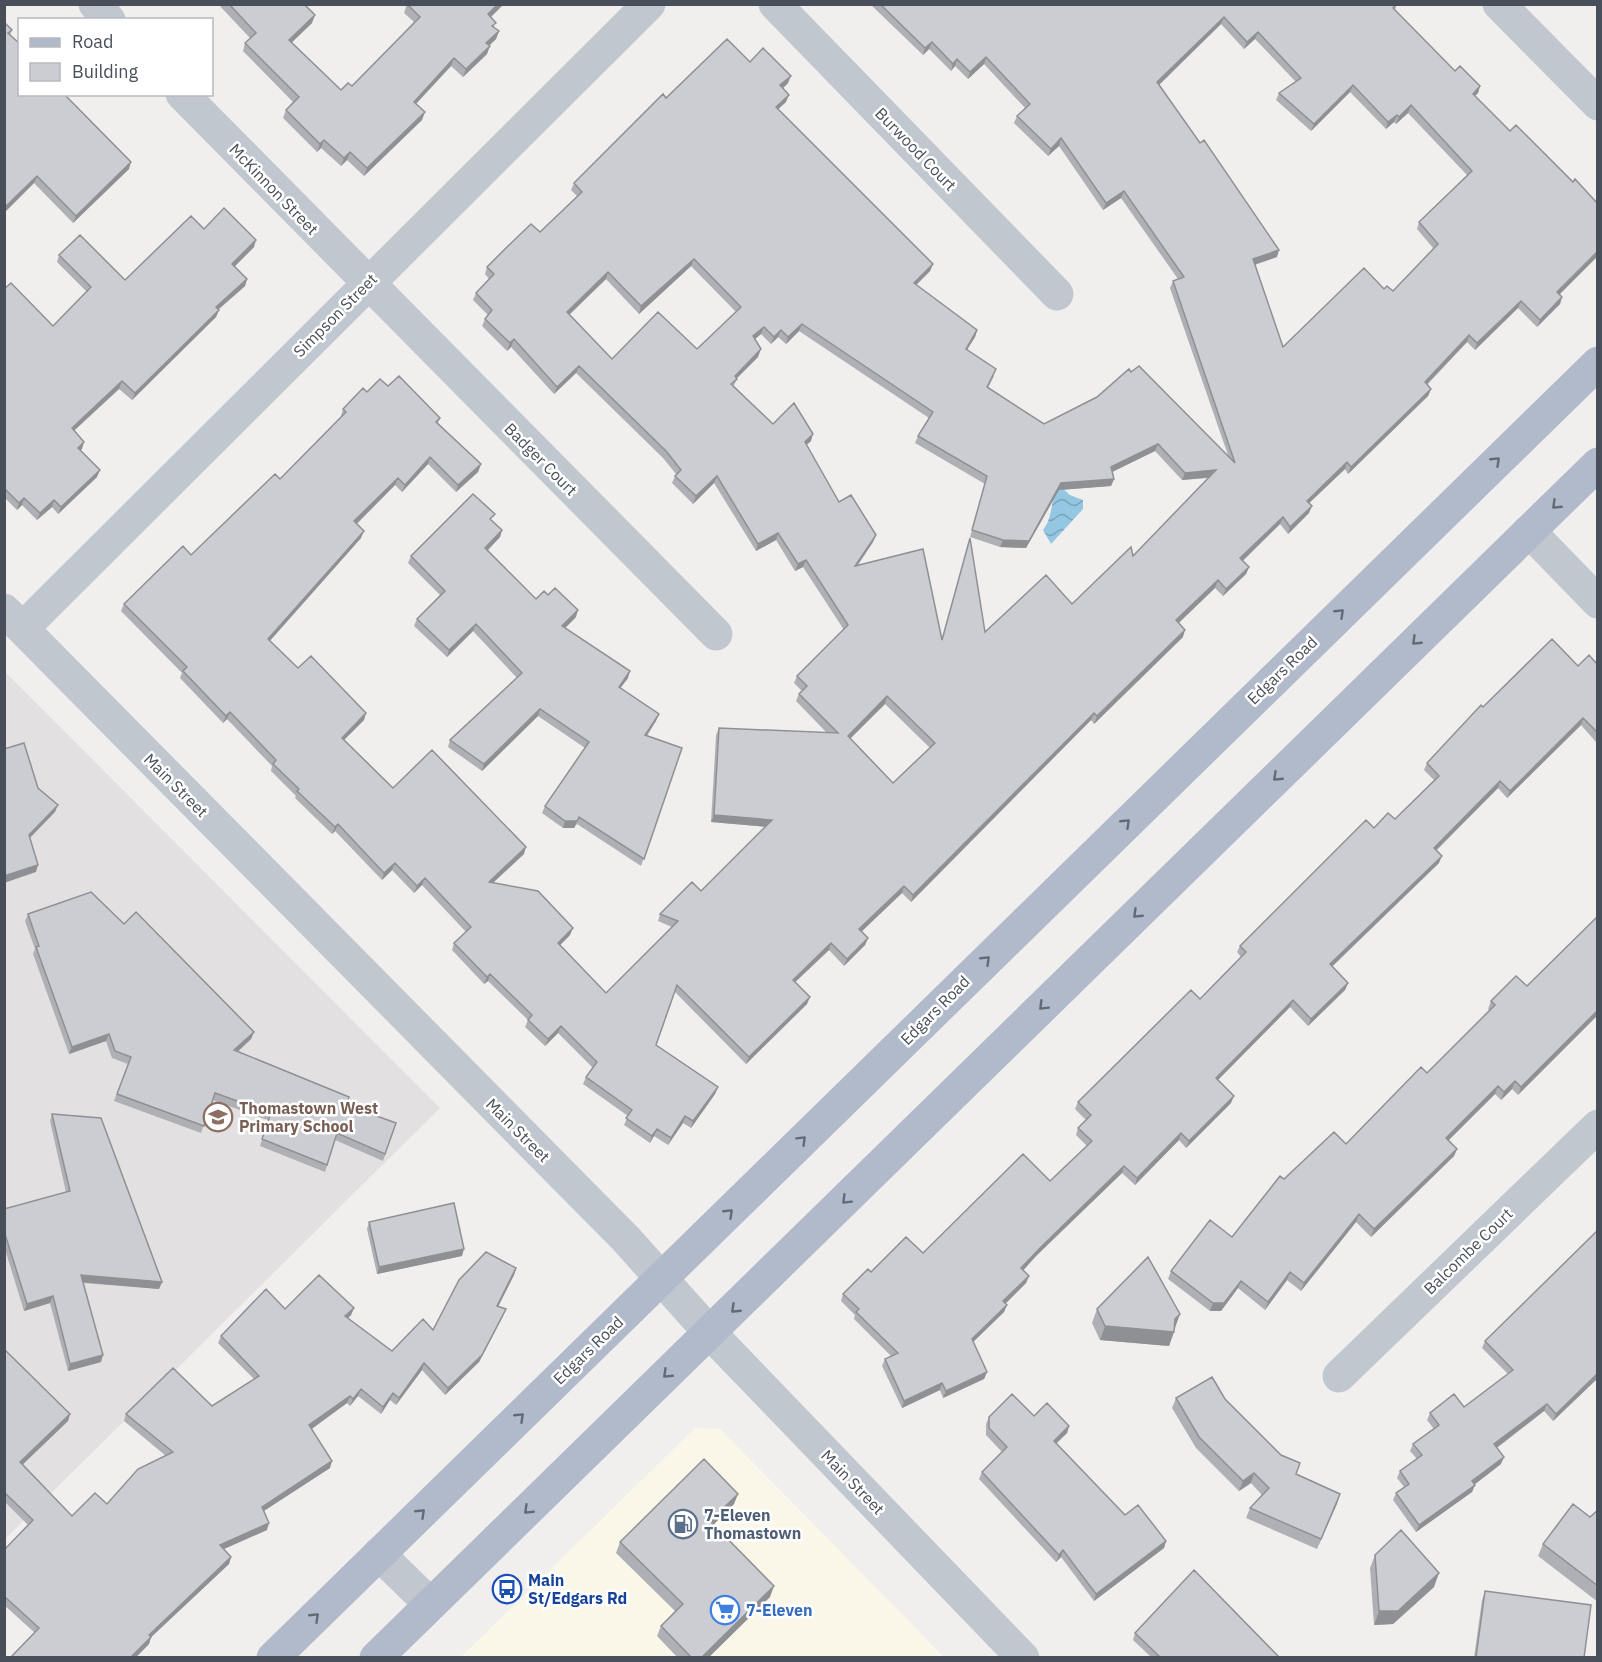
<svg xmlns="http://www.w3.org/2000/svg" width="1602" height="1662" font-family="'IBM Plex Sans',sans-serif">
<style>
.commercial{fill:#faf7e9}
.education{fill:#e2e0e0}
.water{fill:url(#water-waves)}
.lines{fill:none;stroke-linecap:round;stroke-linejoin:round}
.minor{stroke:#c0c7cf;stroke-width:33}
.major{stroke:#b1baca;stroke-width:33}
.wall{fill:#afb0b5;fill-rule:evenodd}
.shaded-wall{fill:#8f9094}
.building{fill:#cccdd3;stroke:#8f9094;stroke-width:1.5;fill-rule:evenodd}
.oneway{stroke:#626a76}
.labels{text-anchor:middle;dominant-baseline:central;stroke-width:5;stroke-linejoin:round;paint-order:stroke}
.street-label{font-size:16px;fill:#484f5a;stroke:#fff}
.education-label{font-size:16px;font-weight:bold;fill:#785e54;stroke:#fff;text-anchor:start}
.service-label{font-size:16px;font-weight:bold;fill:#4e5e75;stroke:#fff;text-anchor:start}
.transit-label{font-size:16px;font-weight:bold;fill:#164399;stroke:#fff;text-anchor:start}
.shop-label{font-size:16px;font-weight:bold;fill:#366cbe;stroke:#fff;text-anchor:start}
</style>
<defs>
<pattern id="water-waves" width="16" height="10" patternUnits="userSpaceOnUse" patternTransform="scale(1.5)"><rect width="16" height="10" fill="#93c7e2"/><path d="M0 5q4-4 8 0t8 0" fill="none" stroke="#7aa4ba"/></pattern>
</defs>
<rect width="100%" height="100%" fill="#f1efee"/>
<!-- commercial -->
<path class="commercial" d="M695 1428 720 1429 944 1657 460 1658Z"/>
<!-- education -->
<path class="education" d="M5 672 440 1108 5 1539Z"/>
<!-- water -->
<path class="water" d="M1061 487 1070 495 1083 500V509L1051 544 1043 530C1052 519 1051 503 1056 489Z"/>
<g class="lines">
<!-- minor -->
<path class="minor" d="M95 4 109 20
M775 4 1057 294
M1499 4 1598 104
M182 94 716 634
M1529 531 1598 602
M4 610 626 1239 710 1333 1023 1658
M23 628 649 4
M1339 1376 1598 1126
M379 1554 430 1604"/>
<!-- major -->
<path class="major" d="M273 1658 1598 363
M376 1658 1598 464"/>
</g>
<!-- wall -->
<path class="wall" d="M218 4H304L312 23 291 43 341 90 352 86 414 22 404 13 407 4 491 17 495 28 499 31 496 39 489 46 487 54 463 77 451 66 416 104 422 120 364 176 347 160 341 166 321 148 317 152 283 118 286 110 293 102 243 51 245 43 250 38Z
M870 4H1397L1395 10 1455 71 1480 86 1478 93 1475 96 1559 294 1562 297 1560 304 1537 327 1518 308 1475 350 1467 342 1427 385 1431 389 1428 396 1348 474 1345 469 1309 503V513L1288 534 1280 524 1243 561 1249 567 1246 574 1223 596 1215 588 1179 623 1183 637 1094 724 1091 720 911 902 902 893 861 931 868 938 865 945 844 966 829 950 795 982 807 1004 746 1064 675 992 656 1045 718 1087 715 1094 691 1128 683 1123 668 1145 654 1136 650 1143 624 1125 628 1116 583 1084 586 1077 593 1068 558 1033 545 1046 525 1027 528 1020 488 981 484 984 452 950 454 943 466 932 422 885 414 893 392 870 382 880 335 831 332 834 295 798 296 796 271 771 272 766 227 719 223 723 180 678 182 673 121 611 124 604 191 555 280 479 342 417 341 416 343 409 367 392 388 386 440 418 438 423 481 464 478 472 456 492 428 464 402 492 395 485 357 524 361 538 270 641 298 668 366 713 364 720 344 740 393 788 524 854 493 883 570 935 560 945 606 993 672 927 658 921 660 914 701 891 766 827 711 822 716 735 719 728 827 733 796 701 799 694 802 691 794 683 797 676 844 630 803 567 795 571 776 540 756 551 714 483 693 504 672 483 675 476 676 474 663 458 576 373 554 394 511 347 507 351 482 326 485 319 488 315 473 300 476 293 489 279 485 274 487 267 540 232 577 196 571 190 574 183 666 98 750 62 788 83 783 88 786 102 778 109 933 264 930 271 916 285 977 330 975 337 967 350 994 376 988 388 1044 424 1097 397 1131 372 1228 455 1170 288 1173 281 1178 279 1121 198 1103 210 1059 146 1048 156 1014 123 1017 116 1025 108 984 64 968 79 955 66 951 71 929 49 923 55ZM1221 24 1244 49 1255 39 1296 82 1279 93 1276 100 1311 131 1350 92 1386 129 1394 122 1396 124 1408 113 1467 175 1419 222 1417 229 1434 249 1393 291 1384 289 1283 347 1255 265 1277 257 1159 84ZM691 266 736 312 697 349 612 359 569 314 606 279 639 314ZM799 331 929 418 918 436 915 443 985 484 970 537 1000 547 1026 548 1059 490 1111 486 1114 479 1112 472 1155 451 1182 480 1209 478 1133 556 1072 604 985 632 970 538 942 639 858 565 873 542 839 502 806 445 811 441 773 424 734 386 737 378 758 357 755 339 761 334 771 344 778 337 786 344ZM885 704 930 748 893 783 850 738Z
M4 22 12 30 10 35 20 44 19 50 129 169 73 223 34 183 4 213Z
M204 229 254 247 234 267 247 279 245 286 218 310H219L216 317 132 400 119 389 74 431 82 449 80 450 97 477 58 514 52 507 37 520 22 505 17 510 4 497V289L53 326 87 292 57 262 59 255 125 280Z
M492 521 502 530 500 537 488 550 536 599 548 595 576 617 565 628 628 678 620 688 656 721 647 736 682 748 641 866 577 824 574 828H563L542 813 545 806 585 748 538 716 482 771 448 747 450 740 517 678 473 631 447 657 414 626 417 619 440 595 408 563 411 556Z
M1598 665V741L1596 742 1581 725 1507 798 1498 788 1436 851 1439 863 1332 967 1348 983 1345 990 1308 1026 1290 1007 1218 1080 1231 1103 1186 1148 1179 1140 1135 1185 1122 1173 1037 1255 1023 1270 1029 1276 1026 1283 1006 1303 1004 1312 973 1342 987 1372 984 1379 943 1398 940 1390 902 1408 882 1366 885 1359 891 1356 854 1319 855 1315 841 1301 843 1294 871 1272 923 1253 1050 1181 1087 1146 1076 1135 1078 1128 1086 1120 1075 1109 1078 1102 1200 999 1241 957 1237 952 1240 946 1374 828 1395 819 1434 780 1424 770 1427 763 1483 707 1578 666Z
M28 914 124 924 254 1032 251 1039 238 1051 346 1105 396 1123 383 1161 335 1140 325 1172 260 1146 268 1120 212 1100 201 1133 114 1101 128 1064 112 1058 106 1041 69 1054 33 954 35 949 25 921Z
M1598 916 1518 1095 1512 1089 1501 1100 1495 1094 1448 1140 1457 1149 1454 1156 1371 1237 1356 1222 1301 1291 1287 1280 1265 1310 1238 1288 1221 1311H1210L1168 1279 1171 1271 1232 1237 1284 1179 1346 1144 1427 1073 1490 1011 1488 1009 1491 1001 1527 986Z
M52 1114 162 1282 159 1289 83 1283 101 1362 68 1371 50 1303 24 1311 4 1246V1209L66 1192 50 1121Z
M369 1222 462 1256 377 1274 367 1229Z
M1598 1230V1378L1553 1421 1544 1411 1497 1448 1501 1464 1475 1484 1472 1492 1416 1532 1393 1500 1396 1493 1404 1487 1397 1478 1400 1471 1417 1459 1410 1451 1413 1444 1434 1429 1427 1420 1430 1413 1464 1407 1508 1374 1482 1348 1485 1341Z
M516 1268 514 1275 498 1306 506 1309 503 1316 479 1362 445 1395 422 1370 396 1405 390 1400 381 1414 358 1396 350 1406 347 1403 312 1429 330 1468 264 1511 267 1530 224 1549 231 1557 229 1564 151 1637 149 1644 135 1658H10L35 1633 4 1605V1550L28 1525 4 1501V1349L70 1414 68 1421 23 1464 72 1516 107 1504 166 1456 124 1421 126 1414 212 1406 254 1379 218 1343 221 1336 285 1309 354 1308 351 1315 348 1318 392 1351 433 1330Z
M1097 1309 1175 1328 1169 1346 1100 1340 1092 1323Z
M1176 1398 1225 1399 1296 1474 1340 1494 1317 1549 1246 1518 1250 1508 1262 1495 1251 1483 1239 1491 1196 1448 1172 1408Z
M1034 1416 1069 1426 1067 1433 1056 1444 1125 1515 1166 1541 1164 1548 1094 1601 1061 1557 1056 1562 979 1479 982 1472 1002 1452 986 1435V1424L989 1417Z
M734 1504 714 1524 770 1597 708 1658H678L657 1636 661 1626 675 1611 616 1553 620 1542Z
M1598 1510V1602L1538 1556 1543 1544 1590 1517Z
M1375 1555 1434 1587 1393 1624 1374 1625 1370 1568Z
M1485 1591 1584 1658H1474L1482 1600Z
M1135 1633 1280 1658H1152L1133 1640Z"/>
<!-- shaded-wall -->
<path class="shaded-wall" d="M498 4H504L486 22 488 14Z
M315 15 312 23 286 48 289 40Z
M1224 17 1221 24 1155 89 1157 82Z
M499 31 496 39 483 51 486 43Z
M1258 32 1255 39 1244 49 1247 42Z
M932 42 929 49 923 55 925 48Z
M490 46 487 54 463 77 466 69Z
M986 57 984 64 968 79 970 72Z
M454 58 451 66 411 109 414 102Z
M957 59 955 66 951 71 953 64Z
M791 76 788 83 778 93 780 85Z
M1353 85 1350 92 1311 131 1314 124Z
M1480 86 1478 93 1470 101 1473 94Z
M789 95 786 102 773 114 776 107Z
M1411 105 1408 113 1396 124 1399 117Z
M425 112 422 120 364 176 367 168Z
M1397 115 1394 122 1386 129 1388 122Z
M1061 138 1059 146 1048 156 1051 149Z
M324 140 321 148 317 152 320 144Z
M350 152 347 160 341 166 344 158Z
M131 162 129 169 73 223 76 216Z
M37 176 34 183 4 213V208Z
M1124 191 1121 198 1103 210 1106 203Z
M256 240 254 247 230 271 232 264Z
M1279 250 1277 257 1250 266 1253 259Z
M1598 251V256L1555 299 1557 292Z
M694 259 691 266 639 314 641 306Z
M933 264 930 271 911 290 914 283Z
M608 272 606 279 565 319 567 312Z
M247 279 245 286 213 314 216 307Z
M1562 297 1560 304 1537 327 1540 320Z
M1521 301 1518 308 1475 350 1477 343Z
M219 310 216 317 132 400 135 393Z
M802 324 799 331 786 344 788 337Z
M764 327 761 334 750 343 753 336Z
M781 330 778 337 771 344 774 337Z
M977 330 975 337 963 356 966 349Z
M1469 335 1467 342 1422 389 1425 382Z
M514 339 511 347 507 351 510 343Z
M761 349 758 357 732 383 735 376Z
M579 366 576 373 554 394 557 387Z
M122 381 119 389 69 435 72 428Z
M1431 389 1428 396 1348 474 1351 467Z
M813 434 811 441 802 449 805 442Z
M84 442 82 449 75 455 78 448Z
M1158 444 1155 451 1108 474 1111 467Z
M430 457 428 464 402 492 405 485Z
M1347 462 1345 469 1304 508 1307 501Z
M481 464 478 472 456 492 458 485Z
M100 470 97 477 58 514 61 507Z
M1216 470 1213 477 1182 480 1185 473Z
M717 476 714 483 693 504 696 496Z
M398 478 395 485 352 528 354 521Z
M1114 479 1111 486 1059 490 1026 548 1000 547 1003 540 1061 483Z
M24 498 22 505 17 510 19 503Z
M54 500 52 507 37 520 40 513Z
M1312 506 1309 513 1288 534 1290 527Z
M1283 517 1280 524 1238 565 1240 558Z
M502 530 500 537 483 555 485 548Z
M364 531 361 538 265 646 268 639Z
M778 533 776 540 756 551 758 544Z
M876 535 873 542 852 573 855 566Z
M806 560 803 567 795 571 798 564Z
M1249 567 1246 574 1223 596 1226 589Z
M1218 580 1215 588 1174 627 1176 620Z
M578 610 576 617 560 633 562 626Z
M476 624 473 631 447 657 449 650Z
M1185 630 1183 637 1094 724 1097 716Z
M630 671 628 678 616 694 619 687Z
M887 696 885 704 846 743 848 736Z
M540 709 538 716 482 771 484 764Z
M230 712 227 719 223 723 226 716Z
M366 713 364 720 339 745 342 738Z
M1094 713 1091 720 911 902 913 895Z
M659 714 656 721 642 742 645 735Z
M1583 718 1581 725 1507 798 1510 791Z
M1500 781 1498 788 1431 855 1434 848Z
M58 805 55 812 26 842 29 835Z
M714 815 772 820 770 827 711 822Z
M579 817 574 828H563L565 821Z
M338 824 335 831 332 834 335 827Z
M526 847 524 854 486 889 489 882Z
M1442 856 1439 863 1327 971 1330 964Z
M395 863 392 870 382 880 384 873Z
M38 865 36 872 4 883V876Z
M425 878 422 885 414 893 417 886Z
M904 886 902 893 857 936 859 929Z
M573 928 570 935 555 950 558 943Z
M868 938 865 945 844 966 847 959Z
M831 943 829 950 790 987 793 980Z
M490 974 488 981 484 984 487 977Z
M1348 983 1345 990 1308 1026 1311 1019Z
M810 997 807 1004 746 1064 749 1057Z
M1293 1000 1290 1007 1213 1085 1216 1078Z
M1598 1010V1015L1518 1095 1521 1087Z
M561 1026 558 1033 545 1046 548 1039Z
M254 1032 251 1039 232 1057 234 1050Z
M109 1034 106 1041 69 1054 72 1047Z
M1515 1081 1512 1089 1501 1100 1504 1092Z
M1498 1086 1495 1094 1443 1146 1446 1138Z
M718 1087 715 1094 691 1128 693 1121Z
M1234 1096 1231 1103 1186 1148 1189 1141Z
M685 1116 683 1123 668 1145 671 1138Z
M657 1129 654 1136 650 1143 652 1136Z
M1181 1133 1179 1140 1135 1185 1137 1178Z
M1457 1149 1454 1156 1371 1237 1374 1229Z
M1124 1166 1122 1173 1037 1255 1019 1275 1021 1268 1040 1248Z
M1359 1214 1356 1222 1301 1291 1304 1283Z
M464 1249 462 1256 377 1274 379 1267Z
M516 1268 514 1275 495 1313 497 1306Z
M1290 1272 1287 1280 1265 1310 1268 1302Z
M81 1275 162 1282 159 1289 79 1282Z
M1029 1276 1026 1283 1001 1308 1003 1301Z
M1241 1281 1238 1288 1221 1311H1210L1213 1303Z
M53 1296 50 1303 24 1311 27 1304Z
M1007 1305 1004 1312 969 1346 972 1339Z
M354 1308 351 1315 343 1323 345 1316Z
M506 1309 503 1316 479 1362 445 1395 448 1388Z
M1180 1314 1175 1328 1171 1331 1174 1332 1169 1346 1100 1340 1105 1326 1175 1319Z
M103 1355 101 1362 68 1371 70 1364Z
M424 1363 422 1370 396 1405 399 1398Z
M987 1372 984 1379 943 1398 946 1391Z
M1598 1373V1378L1553 1421 1556 1414Z
M942 1383 940 1390 902 1408 904 1401Z
M361 1389 358 1396 350 1406 353 1399Z
M393 1393 390 1400 381 1414 383 1407Z
M350 1396 347 1403 307 1432 309 1425Z
M1547 1404 1544 1411 1492 1451 1494 1444Z
M70 1414 68 1421 18 1469 20 1462Z
M1069 1426 1067 1433 1051 1448 1054 1441Z
M1504 1457 1501 1464 1470 1488 1472 1481Z
M332 1461 330 1468 259 1514 262 1507Z
M1254 1473 1251 1483 1239 1491 1243 1481Z
M1475 1485 1472 1492 1416 1532 1419 1525Z
M738 1494 734 1504 707 1531 710 1521Z
M1340 1494 1337 1504 1317 1549 1321 1539Z
M269 1523 267 1530 217 1552 220 1545Z
M1166 1541 1164 1548 1094 1601 1096 1594Z
M1063 1550 1061 1557 1056 1562 1059 1555Z
M231 1557 229 1564 146 1642 149 1635Z
M1439 1573 1434 1587 1393 1624 1374 1625 1379 1611Z
M774 1586 770 1597 708 1658H701Z
M151 1637 149 1644 135 1658H130Z"/>
<!-- building -->
<path class="building" d="M229 4H304L315 15 289 40 341 90 348 83 352 86 420 17 407 4H498L488 14 496 23 492 26 499 31 486 43 490 46 466 69 454 58 414 102 425 112 367 168 350 152 344 158 324 140 320 144 286 110 299 97 245 43 256 33Z
M880 4H1396L1393 8 1455 71 1460 66 1480 86 1473 94 1510 131 1516 125 1573 182 1575 179 1598 204V251L1557 292 1562 297 1540 320 1521 301 1477 343 1469 335 1425 382 1431 389 1351 467 1347 462 1307 501 1312 506 1290 527 1283 517 1240 558 1249 567 1226 589 1218 580 1176 620 1185 630 1097 716 1094 713 913 895 904 886 859 929 868 938 847 959 831 943 793 980 810 997 749 1057 677 985 656 1045 718 1087 693 1121 685 1116 671 1138 657 1129 652 1136 626 1118 632 1110 586 1077 597 1062 561 1026 548 1039 528 1020 532 1015 490 974 487 977 454 943 471 927 425 878 417 886 395 863 384 873 338 824 335 827 297 791 299 789 273 764 276 760 230 712 226 716 183 671 187 667 124 604 183 546 191 555 275 474 280 479 346 412 343 409 363 388 367 392 380 379 388 386 399 376 440 418 436 422 481 464 458 485 430 457 405 485 398 478 354 521 364 531 268 639 298 668 311 656 366 713 342 738 393 788 432 750 526 847 489 882 538 891 573 928 558 943 606 993 678 921 660 914 692 882 701 891 772 820 714 815 719 728 838 733 799 694 807 686 797 676 848 625 806 560 798 564 778 533 758 544 717 476 696 496 675 476 681 470 666 451 579 366 557 387 514 339 510 343 485 319 492 310 476 293 494 274 487 267 507 247 531 224 540 232 582 192 574 183 663 94 666 98 727 39 750 62 763 48 791 76 780 85 789 95 776 107 933 264 914 283 977 330 966 349 996 369 987 387 1044 424 1097 397 1129 369 1131 372 1139 366 1235 463 1173 281 1184 277 1124 191 1106 203 1061 138 1051 149 1017 116 1030 104 986 57 970 72 957 59 953 64 932 42 925 48ZM1224 17 1247 42 1258 32 1301 78 1279 93 1314 124 1353 85 1388 122 1397 115 1399 117 1411 105 1472 171 1419 222 1438 244 1393 291 1387 286 1384 289 1364 268 1283 347 1253 259 1279 250 1204 140 1200 143 1157 82ZM694 259 741 307 697 349 658 312 612 359 567 312 608 272 641 306ZM802 324 933 412 918 436 987 476 972 530 1003 540 1029 541 1061 483 1114 479 1111 467 1158 444 1185 473 1216 470 1133 556 1131 547 1072 604 1046 575 985 632 970 538 942 640 923 549 855 566 876 535 851 495 839 502 805 442 813 434 794 403 773 424 731 384 737 379 735 376 761 349 753 336 764 327 774 337 781 330 788 337ZM887 696 935 743 893 783 848 736Z
M4 22 12 30 8 33 20 44V46L18 48 20 50V94H64L131 162 76 216 37 176 4 208Z
M224 208 256 240 232 264 247 279 216 307 219 310 135 393 122 381 72 428 84 442 78 448 100 470 61 507 54 500 40 513 24 498 19 503 4 488V289L11 283 53 326 91 287 59 255 80 235 125 280 191 216 204 229Z
M473 494 495 514 490 519 502 530 485 548 536 599 544 591 548 595 555 588 578 610 562 626 630 671 619 687 659 714 645 735 682 748 644 859 579 817 577 821H565L545 806 589 742 540 709 484 764 450 740 522 673 476 624 449 650 417 619 445 591 411 556Z
M1552 639 1578 666 1589 655 1598 665V733L1583 718 1510 791 1500 781 1434 848 1442 856 1330 964 1348 983 1311 1019 1293 1000 1216 1078 1234 1096 1189 1141 1181 1133 1137 1178 1124 1166 1040 1248 1021 1268 1029 1276 1003 1301 1007 1305 972 1339 987 1372 946 1391 942 1383 904 1401 885 1359 898 1353 856 1312 859 1309 843 1294 868 1269 871 1272 906 1237 923 1253 1023 1154 1050 1181 1092 1141 1078 1128 1091 1115 1078 1102 1191 990 1200 999 1246 952 1240 946 1366 820 1374 828 1388 813 1395 819 1439 776 1427 763 1481 705 1483 707Z
M24 743 38 788 58 805 29 835 38 865 4 876V749Z
M91 892 124 924 136 912 254 1032 234 1050 349 1097 346 1105 396 1123 385 1154 337 1133 327 1165 262 1139 271 1113 215 1093 204 1126 117 1094 131 1057 115 1051 109 1034 72 1047 36 947 39 946 28 914Z
M1598 916V1010L1521 1087 1515 1081 1504 1092 1498 1086 1446 1138 1457 1149 1374 1229 1359 1214 1304 1283 1290 1272 1268 1302 1241 1281 1224 1303H1213L1171 1271 1210 1220 1232 1237 1280 1176 1284 1179 1334 1132 1346 1144 1421 1067 1427 1073 1495 1005 1491 1001 1516 976 1527 986Z
M52 1114 101 1118 162 1282 81 1275 103 1355 70 1364 53 1296 27 1304 4 1231V1209L70 1191Z
M454 1203 464 1249 379 1267 369 1222Z
M1598 1230V1373L1556 1414 1547 1404 1494 1444 1504 1457 1472 1481 1475 1485 1419 1525 1396 1493 1409 1484 1400 1471 1422 1455 1413 1444 1439 1425 1430 1413 1454 1394 1464 1407 1513 1370 1485 1341Z
M486 1252 516 1268 497 1306 506 1309 482 1355 448 1388 424 1363 399 1398 393 1393 383 1407 361 1389 353 1399 350 1396 309 1425 332 1461 262 1507 269 1523 220 1545 231 1557 149 1635 151 1637 130 1658H10L39 1628 4 1596V1550L33 1520 4 1492V1349L70 1414 20 1462 72 1516 95 1493 107 1504 138 1469 173 1452 126 1414 173 1368 212 1406 259 1376 221 1336 266 1289 285 1309 319 1275 354 1308 345 1316 392 1351 423 1319 433 1330 459 1280Z
M1148 1257 1180 1314 1175 1319 1174 1332 1105 1326 1097 1309Z
M1212 1377 1225 1399 1281 1455 1300 1463 1296 1474 1340 1494 1321 1539 1250 1508 1269 1488 1254 1473 1243 1481 1199 1437 1176 1398Z
M1012 1394 1034 1416 1047 1403 1069 1426 1054 1441 1125 1515 1138 1505 1166 1541 1096 1594 1063 1550 1059 1555 982 1472 1007 1447 989 1428V1417Z
M704 1459 738 1494 710 1521 774 1586 701 1658H692L661 1626 683 1604 620 1542Z
M1573 1504 1590 1517 1598 1510V1586L1543 1544Z
M1401 1530 1439 1573 1398 1611H1379L1375 1555Z
M1194 1570 1280 1658H1161L1135 1633Z
M1485 1591 1591 1605 1584 1658H1483L1476 1657Z"/>
<!-- one-way arrows -->
<defs><path id="oneway-chevron" d="M-2-3.5L2.5 0L-2 3.5" fill="none" stroke-width="1.6" stroke-linecap="round" stroke-linejoin="round" transform="scale(1.5)"/></defs>
<g class="oneway">
<use href="#oneway-chevron" transform="translate(1496 461) rotate(-44)"/>
<use href="#oneway-chevron" transform="translate(1556 505) rotate(136)"/>
<use href="#oneway-chevron" transform="translate(1340 613) rotate(-44)"/>
<use href="#oneway-chevron" transform="translate(1416 641) rotate(136)"/>
<use href="#oneway-chevron" transform="translate(1277 777) rotate(136)"/>
<use href="#oneway-chevron" transform="translate(1126 823) rotate(-44)"/>
<use href="#oneway-chevron" transform="translate(1137 914) rotate(136)"/>
<use href="#oneway-chevron" transform="translate(986 960) rotate(-44)"/>
<use href="#oneway-chevron" transform="translate(1043 1006) rotate(135)"/>
<use href="#oneway-chevron" transform="translate(802 1140) rotate(-45)"/>
<use href="#oneway-chevron" transform="translate(846 1200) rotate(135)"/>
<use href="#oneway-chevron" transform="translate(729 1213) rotate(-44)"/>
<use href="#oneway-chevron" transform="translate(735 1309) rotate(136)"/>
<use href="#oneway-chevron" transform="translate(667 1374) rotate(136)"/>
<use href="#oneway-chevron" transform="translate(520 1417) rotate(-44)"/>
<use href="#oneway-chevron" transform="translate(528 1510) rotate(136)"/>
<use href="#oneway-chevron" transform="translate(421 1513) rotate(-44)"/>
<use href="#oneway-chevron" transform="translate(315 1617) rotate(-44)"/>
</g>
<!-- icons -->
<defs>
<g id="school-ring" transform="scale(1.5)"><circle r="9.5" fill="#fff" stroke="#8d6e63" stroke-width="1.5"/><path d="M0-5L7-2L0 1L-7-2ZM-4 1L0 2.5L4 1V4Q0 6-4 4Z" fill="#8d6e63"/></g>
<g id="fuel-ring" transform="scale(1.5)"><circle r="9.5" fill="#fff" stroke="#5c6f8a" stroke-width="1.5"/><path d="M-5.5-6h7V0h2V4h1.3V-2.5L3-4.5l.8-.8L6-3V5H2.5V1h-1V6h-7ZM-4.2-4.7v3.2H.2V-4.7Z" fill="#5c6f8a"/></g>
<g id="bus-ring" transform="scale(1.5)"><circle r="9.5" fill="#fff" stroke="#1a4fb4" stroke-width="1.5"/><path d="M-5-6H5V4H4V6H2V4H-2V6H-4V4H-5ZM-3.5-4V0h7V-4ZM-3.5 1.2v1.5H-2V1.2ZM2 1.2v1.5H3.5V1.2Z" fill="#1a4fb4"/></g>
<g id="supermarket-ring" transform="scale(1.5)"><circle r="9.5" fill="#fff" stroke="#3f7fe0" stroke-width="1.5"/><path d="M-6-5.5h2.5l.6 2H6L4.5 2H-2.5L-4.4-4H-6ZM-1.5 3.2a1.3 1.3 0 1 0 .1 0ZM3 3.2a1.3 1.3 0 1 0 .1 0Z" fill="#3f7fe0"/></g>
</defs>
<g fill-rule="evenodd">
<use href="#school-ring" x="218" y="1117"/>
<use href="#fuel-ring" x="683" y="1524"/>
<use href="#bus-ring" x="507" y="1589"/>
<use href="#supermarket-ring" x="725" y="1610"/>
</g>
<g class="labels">
<!-- street labels -->
<g class="street-label">
<text transform="translate(916 149) rotate(46)">Burwood Court</text>
<text transform="translate(274 189) rotate(46)">McKinnon Street</text>
<text transform="translate(335 315) rotate(-45)">Simpson Street</text>
<text transform="translate(541 459) rotate(45)">Badger Court</text>
<text transform="translate(1282 670) rotate(-44)">Edgars Road</text>
<text transform="translate(176 785) rotate(45)">Main Street</text>
<text transform="translate(935 1010) rotate(-45)">Edgars Road</text>
<text transform="translate(518 1130) rotate(45)">Main Street</text>
<text transform="translate(1468 1251) rotate(-44)">Balcombe Court</text>
<text transform="translate(588 1350) rotate(-44)">Edgars Road</text>
<text transform="translate(853 1482) rotate(46)">Main Street</text>
</g>
<!-- education labels -->
<g class="education-label">
<text x="239" y="1108">Thomastown West<tspan x="239" dy="18">Primary School</tspan></text>
</g>
<!-- service labels -->
<g class="service-label">
<text x="704" y="1515">7-Eleven<tspan x="704" dy="18">Thomastown</tspan></text>
</g>
<!-- transit labels -->
<g class="transit-label">
<text x="528" y="1580">Main<tspan x="528" dy="18">St/Edgars Rd</tspan></text>
</g>
<!-- shop labels -->
<g class="shop-label">
<text x="746" y="1610">7-Eleven</text>
</g>
</g>
<!-- border -->
<rect width="1602" height="1662" fill="none" stroke="#484f5a" stroke-width="12"/>
<!-- legend -->
<rect x="18" y="18" width="195" height="78" fill="#ffffff" stroke="#b6b9bd" stroke-width="1.5"/>
<rect x="30" y="38" width="30" height="9" fill="#b1baca" stroke="#b6b9bd" stroke-width="1.5"/>
<text x="72" y="48" font-size="18" fill="#484f5a">Road</text>
<rect x="30" y="63" width="30" height="18" fill="#cccdd3" stroke="#b6b9bd" stroke-width="1.5"/>
<text x="72" y="78" font-size="18" fill="#484f5a">Building</text>
</svg>
